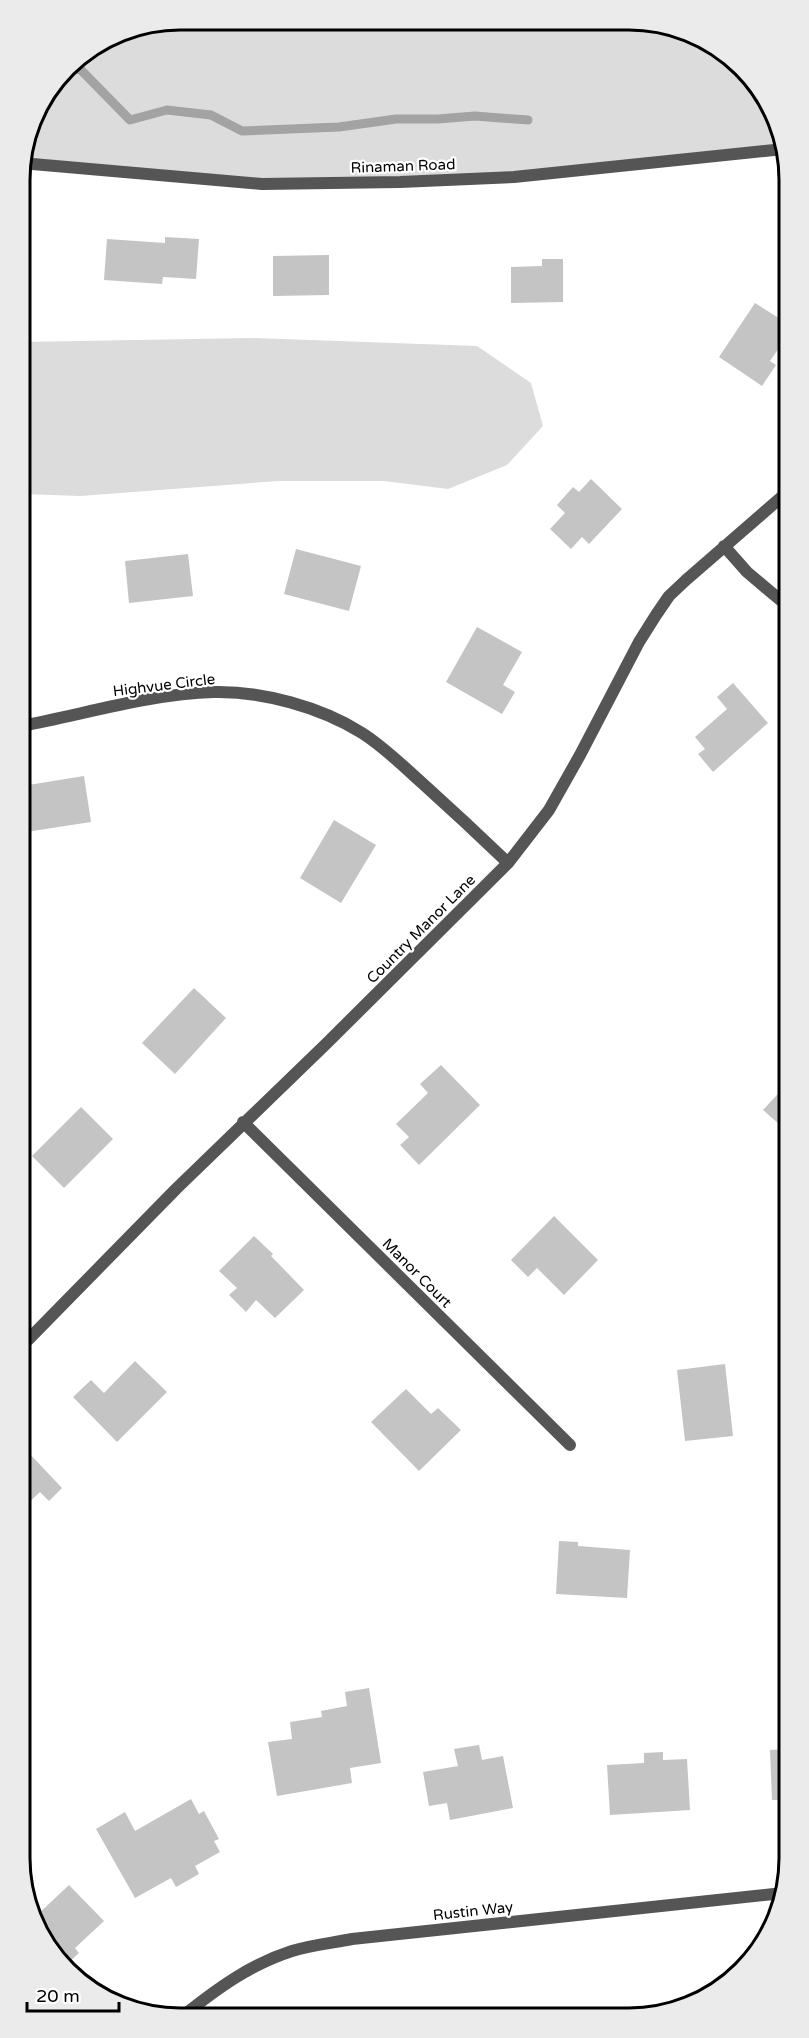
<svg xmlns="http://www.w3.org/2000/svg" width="809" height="2038" font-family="'Varela Round',sans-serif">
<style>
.green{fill:#dcdcdc}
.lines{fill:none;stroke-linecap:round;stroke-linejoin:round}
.stream{stroke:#a3a3a3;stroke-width:9}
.building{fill:#c4c4c4}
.minor{stroke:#555;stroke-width:12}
.tertiary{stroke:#555;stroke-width:12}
.labels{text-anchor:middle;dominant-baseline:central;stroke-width:4.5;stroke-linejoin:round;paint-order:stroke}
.street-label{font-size:15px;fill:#000;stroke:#fff}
.rim{fill:none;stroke:#000;stroke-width:3}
</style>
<rect width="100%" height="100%" fill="#fff"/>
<!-- green -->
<path class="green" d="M180 20 660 23 742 66 784 139V149L624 166 327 184 21 163 36 109 74 60 119 32Z
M253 338 477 346 531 383 543 426 507 465 448 489 384 481H278L80 496 21 494 20 342Z"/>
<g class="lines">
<!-- stream -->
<path class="stream" d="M68 67 81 70 130 120 167 110 211 115 242 131 339 127 396 119H438L475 116 528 120"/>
</g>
<!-- building -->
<path class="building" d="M165 237 199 239 196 279 163 277 162 284 104 280 107 239 165 243Z
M329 255V295L273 296V256Z
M542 259H563V302L511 303V267L542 266Z
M755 303 785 322V339L770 361 776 365 762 386 719 357Z
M591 479 622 509 589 544 582 537 571 549 550 529 565 513 557 505 573 487 579 492Z
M296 549 361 566 349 611 284 594Z
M188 554 193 596 129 603 125 561Z
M477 627 522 652 503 685 515 692 502 714 446 682Z
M733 683 768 723 713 772 698 754 705 749 695 737 727 709 717 697Z
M84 776 91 822 26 832 22 801V786Z
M334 820 376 845 341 903 300 878Z
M194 988 226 1018 175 1074 142 1043Z
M441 1065 480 1105 419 1165 400 1145 409 1137 396 1124 428 1093 420 1084Z
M787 1084V1131L763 1110Z
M81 1107 113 1139 64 1188 32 1156Z
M554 1216 598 1260 564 1295 537 1268 528 1277 511 1260Z
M254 1236 273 1254 271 1256 304 1290 275 1318 256 1300 246 1312 229 1295 237 1288 219 1271Z
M135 1361 167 1392 117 1442 73 1397 91 1380 104 1393Z
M725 1364 733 1436 685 1441 677 1370Z
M406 1389 431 1414 438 1408 461 1430 419 1471 371 1422Z
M27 1451 62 1488 49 1501 40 1492 24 1507V1454Z
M559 1541 578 1542V1546L630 1550 627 1598 556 1594Z
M369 1688 381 1763 350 1768 352 1783 277 1796 268 1742 292 1739 290 1722 322 1717 321 1711 347 1706 345 1692Z
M479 1745 482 1760 503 1756 513 1808 450 1820 447 1803 429 1806 423 1772 458 1766 454 1749Z
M789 1749V1800H772L770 1750Z
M663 1752V1760L687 1759 690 1810 610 1815 607 1765 644 1763V1753Z
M191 1799 199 1814 204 1811 219 1839 214 1841 220 1852 195 1866 199 1874 176 1887 171 1878 135 1898 96 1829 125 1812 135 1831Z
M69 1885 104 1921 75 1948 79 1953 64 1967 35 1917Z"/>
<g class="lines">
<!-- minor -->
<path class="minor" d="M724 546 747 572 785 604
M21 726C85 714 149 694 214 692 262 691 321 707 362 733 384 747 402 765 421 782 451 809 480 836 508 863
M243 1122 570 1445
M23 1345 176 1189 327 1043 508 863 549 810 580 755 639 642 656 615 669 596 686 580 785 494
M184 2015C218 1988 251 1964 292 1951 311 1945 332 1943 352 1939L783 1893"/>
<!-- tertiary -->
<path class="tertiary" d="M21 163 262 184 400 182 514 177 784 149"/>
</g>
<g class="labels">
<!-- street labels -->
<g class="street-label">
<text transform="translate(403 166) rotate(-2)">Rinaman Road</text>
<text transform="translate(164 685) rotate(-7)">Highvue Circle</text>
<text transform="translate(421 929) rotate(-45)">Country Manor Lane</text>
<text transform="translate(417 1273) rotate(45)">Manor Court</text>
<text transform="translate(473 1911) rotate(-6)">Rustin Way</text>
</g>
</g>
<!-- crop -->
<path d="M0 0H809V2038H0ZM180 30H629A150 150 0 0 1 779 180V1858A150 150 0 0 1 629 2008H180A150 150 0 0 1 30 1858V180A150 150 0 0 1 180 30Z" fill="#ebebeb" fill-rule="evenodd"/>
<path class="rim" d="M180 30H629A150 150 0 0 1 779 180V1858A150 150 0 0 1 629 2008H180A150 150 0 0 1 30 1858V180A150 150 0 0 1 180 30Z"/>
<!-- scale -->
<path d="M27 2002v9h92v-9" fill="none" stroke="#000000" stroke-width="3"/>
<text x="36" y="2002" font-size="18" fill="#000000" stroke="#ffffff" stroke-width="4.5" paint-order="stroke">20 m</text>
</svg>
